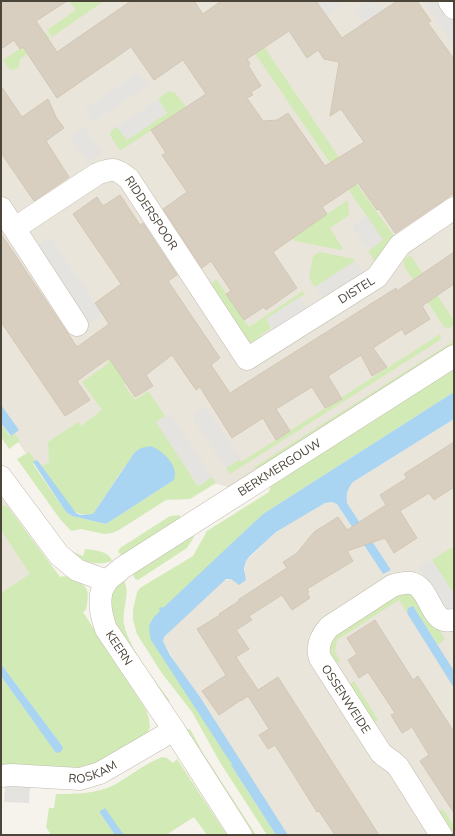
<svg xmlns="http://www.w3.org/2000/svg" width="455" height="836" font-family="'Nunito Sans',sans-serif">
<style>
.residential{fill:#eae5da}
.green{fill:#d2eab5}
.parking{fill:#e5e3e0}
.water{fill:#a9d4f2}
.building{fill:#d8cfc1;stroke:#d3c7b4;fill-rule:evenodd}
.lines{fill:none;stroke-linecap:round;stroke-linejoin:round}
.minor-casing{stroke:#c2bbae;stroke-width:23}
.minor{stroke:#fff;stroke-width:22}
.labels{text-anchor:middle;dominant-baseline:central;stroke-width:3;stroke-linejoin:round;paint-order:stroke}
.street-label{font-size:12px;fill:#4b4439;stroke:#fff}
</style>
<rect width="100%" height="100%" fill="#f6f3ec"/>
<!-- residential -->
<path class="residential" d="M1 1H454V345L231 488 176 472 71 508 38 461 33 464 1 417Z
M454 419V835H281L165 645 163 640 164 637 224 580 231 579 235 580 244 575 246 561 276 532 325 503 332 502 337 504 383 574 391 570 347 503 346 494 348 488 353 482Z
M1 497 55 571 1 606Z"/>
<!-- green -->
<path class="green" d="M69 1H104L52 37 47 30 76 10Z
M219 1H233L361 190 395 237 377 265 368 251 383 240Z
M45 32 50 38 20 59 19 67 13 70 8 68 3 60Z
M169 91 175 93 186 107 120 151 110 135V133L116 127 118 128 127 140 167 113 158 99Z
M348 200 349 215 330 228 343 249 341 250 295 241 292 238Z
M320 252 354 259 355 261 315 287 309 278 313 256Z
M411 256 453 319H454V325L449 328 444 327 404 266C403 260 405 257 411 256Z
M216 279 249 327 303 291 305 294 266 319 271 328 260 335 263 339C256 341 252 344 246 340L211 284Z
M454 333V346L263 467 253 468 452 342Z
M440 334 441 336 440 340 230 474 226 468 240 459 241 462Z
M101 352 138 376 124 385 135 400 148 391 165 416 156 422 198 486 212 477 216 483 190 499 166 500 119 530 112 533 104 534 81 529 71 531 60 519 17 459 29 452 35 460 33 464 66 512 72 516 106 524 174 480 125 465 93 514C83 515 78 515 71 508L42 466 49 462 48 442 78 422 81 426 102 410 82 382 109 363Z
M454 369V392L263 514 150 622 232 764 231 765 276 835H267L221 764 192 712 161 672 137 634 133 620V610L137 592 140 588 193 556 207 531 269 492 271 484Z
M1 423 10 436 15 434 20 441 9 449 1 437Z
M3 505 8 507 60 577C68 574 83 582 87 590 89 596 87 604 86 610L83 612 146 710 149 719 150 727 146 736 103 762 77 771 1 767V676L36 725 63 747 1 664V593L30 574 1 530V506Z
M179 515 181 518 122 556 118 552 120 548 170 516Z
M194 535V537L187 548 138 580 135 579 133 574Z
M64 548 83 556 85 549C94 550 109 551 112 561 91 568 80 559 64 548Z
M451 548H454V590L452 592 432 560Z
M123 579C132 593 121 609 124 624 128 647 156 682 170 701L165 703 112 622 110 595 114 587Z
M403 590 420 599 445 639 438 645 413 606 408 608 407 613 399 600 337 640 335 651 340 661 334 665 327 646 330 637Z
M354 681 378 720 372 724 347 686Z
M187 729H190L203 753 256 835H251L183 732Z
M162 757 167 758 173 763 177 759 227 835H207L194 817 166 835H124L104 808 100 813 115 835H51L46 827 49 808H54L56 794C76 794 95 794 114 785 130 776 144 764 162 757Z
M443 809 454 826V835H450L436 813Z"/>
<!-- parking -->
<path class="parking" d="M316 1H337L341 7 327 16Z
M366 1H376L383 10 364 23 354 9Z
M423 1H441L454 21V42L452 43Z
M139 72 149 85 94 122 84 109Z
M158 99 167 113 127 140 118 128 116 127Z
M84 127 102 153 88 163 70 136Z
M367 216 383 240 368 251 352 226Z
M50 237 103 314 89 323 37 246Z
M355 261 364 274 324 300 315 287Z
M300 297 308 310 274 332 266 319Z
M206 407 240 459 226 468 194 420 195 415 196 412Z
M170 413 212 477 198 486 156 422Z
M432 560 452 591 454 590V610L449 611 443 607 418 567Z
M5 786 30 787 29 803 4 802Z"/>
<!-- water -->
<path class="water" d="M454 392V419L353 482C347 489 346 494 347 503L391 570 383 574 337 504 332 502 325 503 276 532 249 557 246 561 244 569 246 580 239 585 231 579H226L164 637 163 641 170 655 200 697 288 835H276L231 765 232 764 227 757 151 640C147 625 149 622 160 611L159 608 162 607 163 608 263 514Z
M1 405 19 430 11 436 1 423Z
M151 446C163 451 179 465 174 480L106 524 72 516 66 512 33 462 36 460 38 461 76 513 80 515 93 514 135 452 141 448Z
M413 606 454 671V688L407 613 408 608Z
M1 664 63 747 61 752 56 753 1 676Z
M105 808 124 835H115L100 813V811Z"/>
<!-- building -->
<path class="building" d="M1 1H67L36 21 57 52 131 1H194L203 14 221 1H316L342 38 397 1H417L431 21 428 23 454 59V193L395 233 379 209 377 210 358 183 322 207 327 214 273 252 297 288 266 310 264 307 244 320 226 294 231 291 211 261 202 268 163 209 187 192 162 155 166 153 151 130 206 94 183 60 154 80 131 47 57 98 23 47 20 49 14 40 1 49ZM289 31 307 58 318 50 324 59 339 62 330 116 341 109 364 142 325 166 288 113 277 120 263 121 247 98 253 95 251 92 261 86 248 65 250 64 247 59Z
M1 86 22 117 48 99 56 117 64 128 46 141 69 177 34 201 1 153Z
M120 195 140 225 143 223 177 275 168 281 220 358 211 365 230 393 396 288 397 291 454 252V284L422 306 430 319 405 335 402 329 373 348 387 367 372 376 361 355 328 376 342 399 325 408 312 387 276 409 290 431 276 440 263 418 232 438 200 387 196 390 172 355 146 375 153 386 135 397 109 358 77 381 90 400 65 416 1 322V234L77 347 109 324 95 303 121 284 73 214 97 197 103 206Z
M454 442V487L434 500 429 493 400 511 417 538 394 553 385 538 347 551 353 561 307 589 309 592 307 593 310 598 292 610 282 595 249 616 252 620 236 630 249 649 236 657 258 690 278 677 379 835H335L319 811 317 812 275 745 268 749 259 735 269 729 248 696 241 701V700L219 715 202 691 226 675 197 629 220 615 219 614 239 601 238 600 287 568 283 562 297 553 314 532 338 517 347 530 386 505 380 495 407 478 404 474Z
M375 620 413 680 418 676 454 732V813L420 761 429 755 412 727 402 733 391 715 395 713 368 672 359 678 348 660 357 654 347 638Z"/>
<g class="lines">
<!-- minor casing -->
<g class="minor-casing">
<g id="minor">
<path d="M449 1 454 8"/>
<path d="M1 208 77 325"/>
<path id="s1" d="M15 228 97 174C113 168 116 168 129 179L247 359 377 277 400 245 454 208"/>
<path d="M1 477 59 555 77 570 107 581"/>
<path id="s2" d="M1 776 11 775 80 779 100 773 174 730"/>
<path id="s3" d="M241 835 174 730 106 629C101 615 96 593 108 580 112 576 118 572 122 568L454 356"/>
<path d="M441 835 399 768C394 761 387 759 381 753L320 658C316 646 321 636 329 627L392 586C398 584 404 582 411 583 428 586 430 616 444 620 447 621 452 620 454 620"/>
</g>
</g>
<!-- minor -->
<use href="#minor" class="minor"/>
</g>
<g class="labels">
<!-- street labels -->
<g class="street-label">
<text stroke="none"><textPath href="#s1" startOffset="174">RIDDERSPOOR</textPath></text>
<text stroke="none"><textPath href="#s1" startOffset="478">DISTEL</textPath></text>
<text stroke="none"><textPath href="#s3" startOffset="503">BERKMERGOUW</textPath></text>
<text transform="translate(119 648) rotate(57)">KEERN</text>
<text transform="translate(346 699) rotate(57)">OSSENWEIDE</text>
<text stroke="none"><textPath href="#s2" startOffset="93">ROSKAM</textPath></text>
</g>
</g>
<!-- border -->
<rect width="455" height="836" fill="none" stroke="#4b4439" stroke-width="4"/>
</svg>
